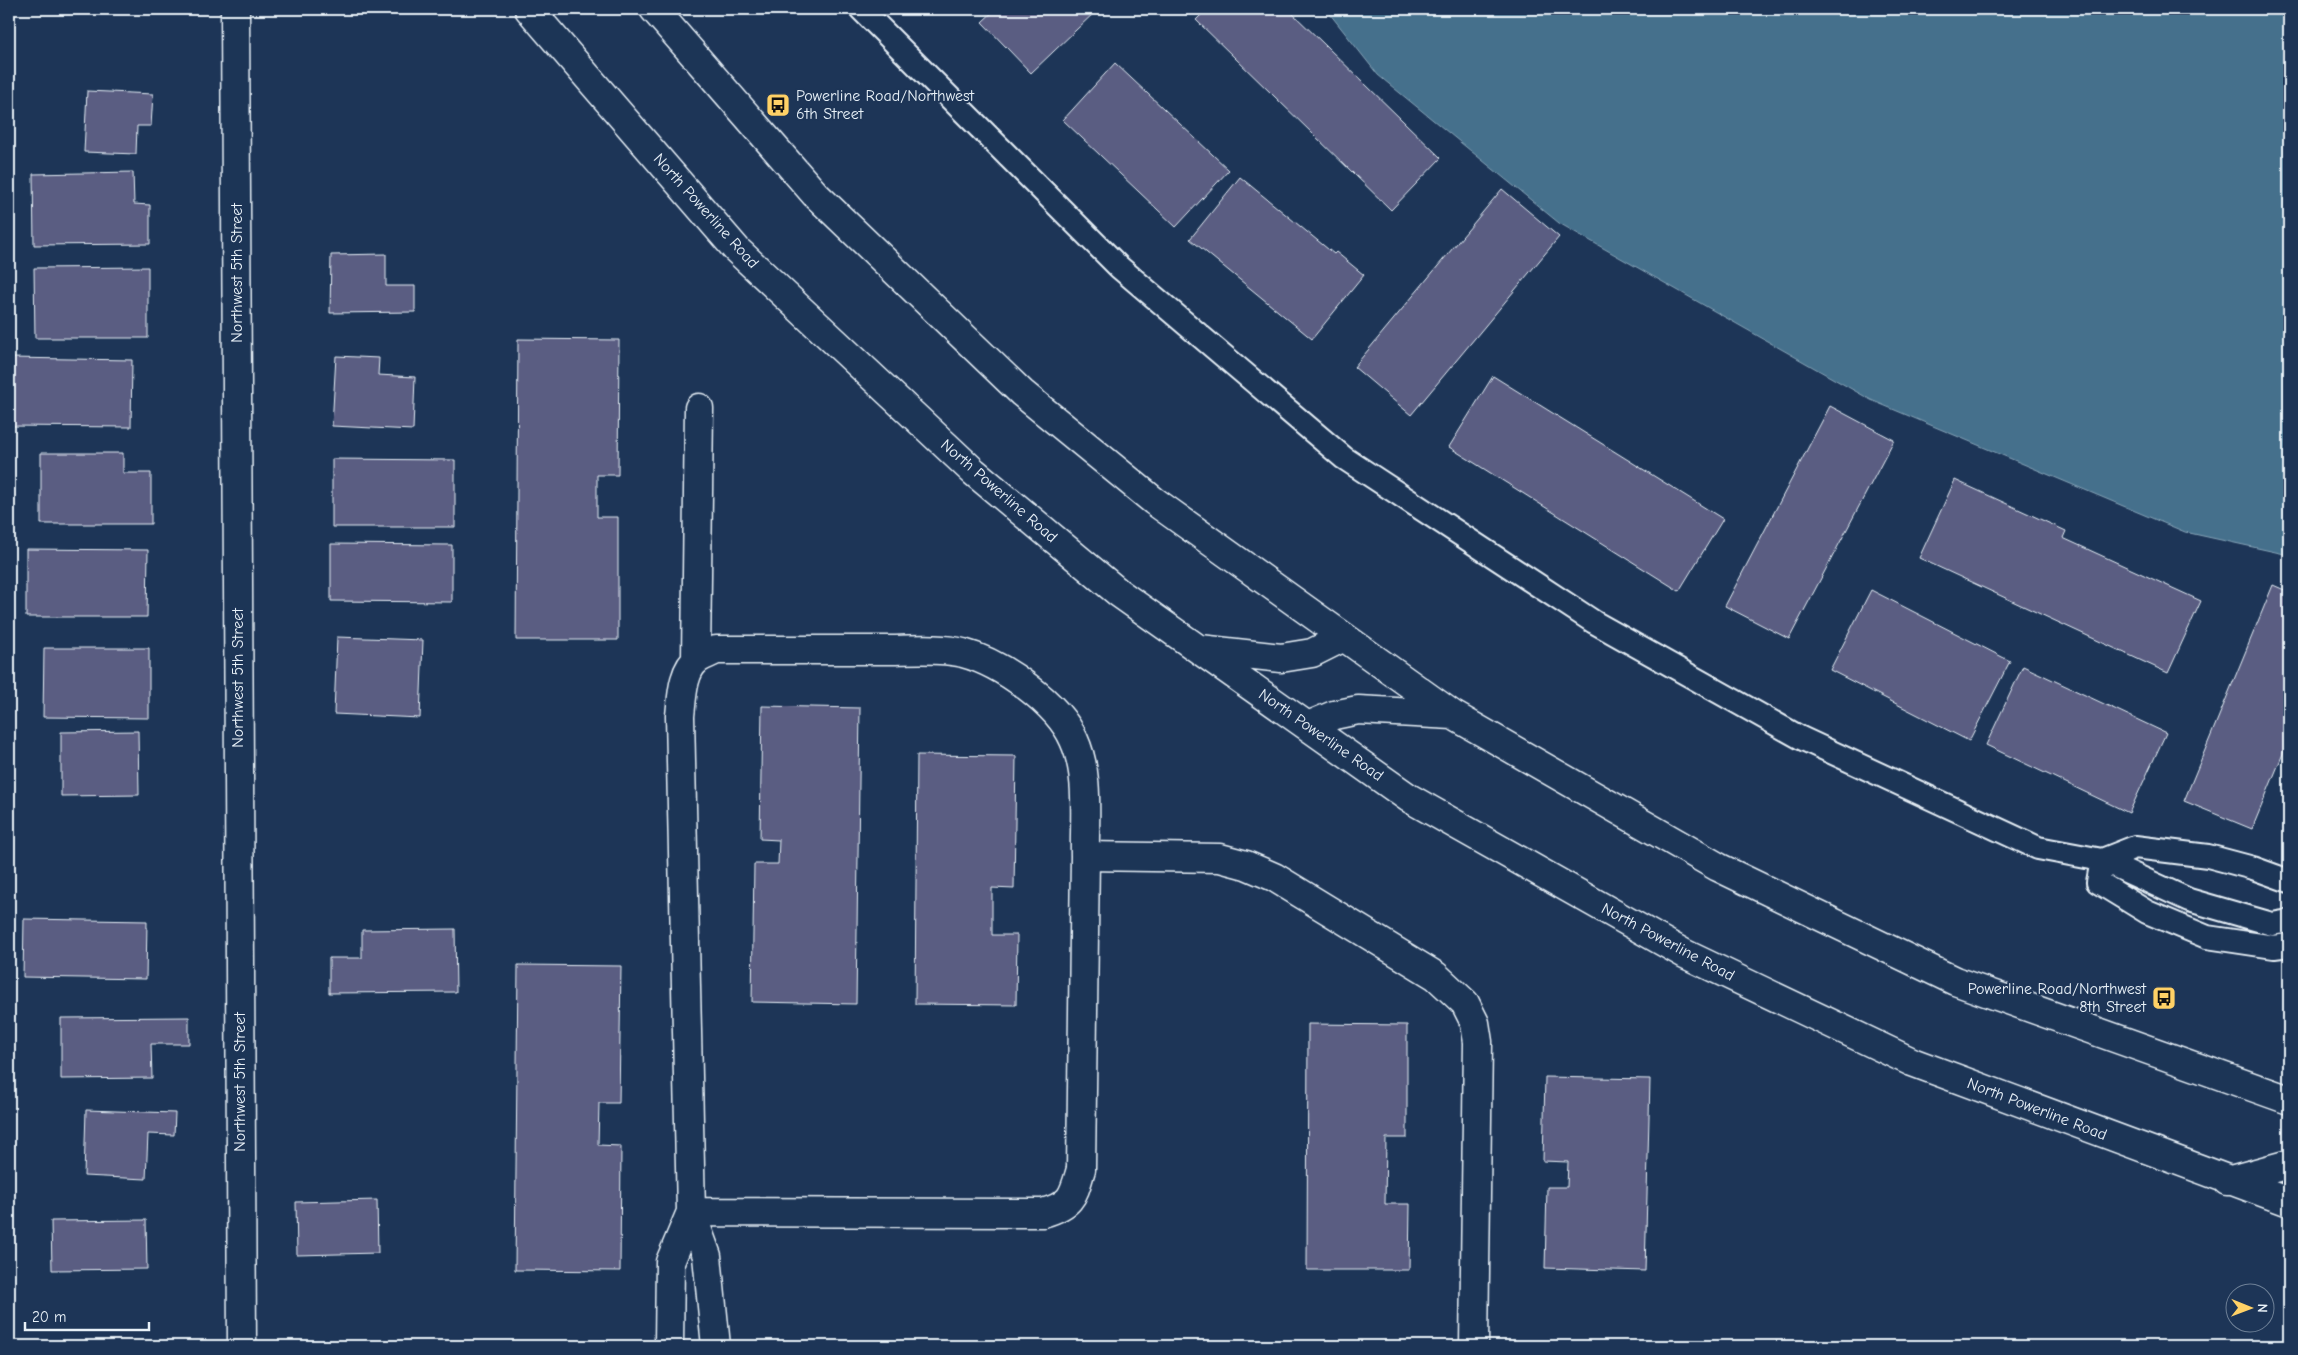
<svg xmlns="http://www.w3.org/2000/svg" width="2298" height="1355" font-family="'Comic Neue',sans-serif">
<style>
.water{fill:#45708c;stroke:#86a4b7}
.building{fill:#5a5d82;stroke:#e8f1f8}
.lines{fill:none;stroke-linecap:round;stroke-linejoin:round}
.lane-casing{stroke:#e8f1f8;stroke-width:26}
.street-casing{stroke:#e8f1f8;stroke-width:31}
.secondary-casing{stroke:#e8f1f8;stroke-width:31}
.lane{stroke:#1d3557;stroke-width:22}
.street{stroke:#1d3557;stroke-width:28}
.secondary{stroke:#1d3557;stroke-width:28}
.labels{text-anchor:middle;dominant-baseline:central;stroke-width:4;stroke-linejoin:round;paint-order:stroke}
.poi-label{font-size:16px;fill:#e8f1f8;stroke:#1d3557;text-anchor:start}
.street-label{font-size:16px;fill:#e8f1f8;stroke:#1d3557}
</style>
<rect width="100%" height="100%" fill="#1d3557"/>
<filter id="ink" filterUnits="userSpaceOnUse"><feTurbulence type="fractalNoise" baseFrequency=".02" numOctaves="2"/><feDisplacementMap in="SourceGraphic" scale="10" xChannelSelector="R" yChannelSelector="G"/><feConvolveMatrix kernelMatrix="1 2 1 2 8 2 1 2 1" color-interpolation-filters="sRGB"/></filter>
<g filter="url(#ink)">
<!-- water -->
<path class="water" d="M1326 9H2289V555L2185 532 1871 400 1559 223 1378 75Z"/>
<!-- building -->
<path class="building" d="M996 9H1098L1031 73 982 22Z
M1207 9H1288L1441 158 1391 210 1196 20Z
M1115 63 1229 170 1176 227 1063 120Z
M87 91 153 94 151 126H137L136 154 84 152Z
M133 172 134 204 150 205V244L34 245 33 174Z
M1240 177 1334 254 1336 252 1364 275 1312 339 1190 239Z
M1502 189 1559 237 1411 415 1354 367Z
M386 254V286H415V312L330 313 331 255Z
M148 267V338H35L34 268Z
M518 339 619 340 618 475H597V517H618V640H516Z
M336 356 379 358 378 375 415 377 413 430 332 426Z
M10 358 132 360 131 427 9 426Z
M1493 376 1723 519 1679 591 1449 447Z
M1830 406 1894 440 1789 639 1725 606Z
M41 453H123V473H151V524H41Z
M332 459 455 460V527H332Z
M1955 480 2066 531 2063 538 2201 601 2168 673 1919 558Z
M331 544 452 545V602L331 601Z
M26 549 148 550 147 617H26Z
M2273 585 2289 592V739L2252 829 2184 801Z
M1871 590 2010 661 1969 741 1830 670Z
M337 637 423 640 420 718 334 714Z
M44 648H149V718L43 717Z
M2023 666 2166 733 2129 813 1986 745Z
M762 706 860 708 856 1004 752 1002 754 864H778L779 840 760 839Z
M138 731 139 795 61 796V732Z
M917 755 1016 756 1014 889 992 888V935H1017L1016 1005 915 1004Z
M24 919 147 921 146 979 23 977Z
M455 929 456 992 329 993V958H362V930Z
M518 965 621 966 619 1103H599L598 1145 621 1146 620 1271 515 1270Z
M189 1017V1044H151L152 1078 61 1079V1018Z
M1308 1024 1407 1025V1138H1386L1385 1204H1410L1409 1270H1307Z
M1545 1077 1650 1079 1645 1271 1545 1268 1547 1187H1567L1568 1162 1543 1161Z
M86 1110 175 1113 174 1135 148 1134 146 1179 84 1176Z
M377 1200 378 1253 297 1255 296 1202Z
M146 1220 147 1269 52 1270 51 1221Z"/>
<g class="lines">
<!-- lane casing -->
<g class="lane-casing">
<path id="lane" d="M861 9 1119 267 1344 458 1594 622 1801 738 2038 848 2102 860 2189 900 2272 924 2289 921
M2102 860 2098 882 2147 912 2207 937 2274 947 2289 945
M2102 860 2135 847 2208 856 2253 868 2289 881"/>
</g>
<!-- street casing -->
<g class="street-casing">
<path id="street" d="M235 9 242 1346
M696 660 699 408
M691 1212 1043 1213C1073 1204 1073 1196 1081 1169L1085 856
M669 1346 670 1262 691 1212
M716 1346 707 1256 691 1212 680 716C682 699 682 670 698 659 704 655 711 653 716 650 772 650 828 650 884 650 906 650 943 647 963 653 1001 663 1058 703 1074 740 1090 775 1084 819 1085 856L1220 858 1246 865 1274 877 1436 976 1465 1003 1475 1023 1478 1042 1474 1346"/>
</g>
<!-- secondary casing -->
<g class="secondary-casing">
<path id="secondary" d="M529 9 737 250 974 472 1119 593 1409 798 1685 954 1912 1062 2289 1202
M654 9 815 194 1022 393 1154 501 1453 715 1718 867 1955 981 2289 1100
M1200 649 1281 658 1312 653 1344 637
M1308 726 1334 715 1358 710 1453 715
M2227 1181 2289 1164"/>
</g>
<!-- lane -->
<use href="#lane" class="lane"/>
<!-- street -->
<use href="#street" class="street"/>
<!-- secondary -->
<use href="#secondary" class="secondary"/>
</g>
</g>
<!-- icons -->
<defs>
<g id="bus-square" transform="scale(1.25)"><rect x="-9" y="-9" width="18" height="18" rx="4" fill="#ffd166" stroke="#1d3557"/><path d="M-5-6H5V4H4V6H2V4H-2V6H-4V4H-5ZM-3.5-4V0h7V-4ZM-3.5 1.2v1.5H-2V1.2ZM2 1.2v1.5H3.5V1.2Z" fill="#111"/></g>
</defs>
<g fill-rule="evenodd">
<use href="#bus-square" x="778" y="105"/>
<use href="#bus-square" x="2164" y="998"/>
</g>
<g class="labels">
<!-- poi labels -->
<g class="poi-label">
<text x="796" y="96">Powerline Road/Northwest<tspan x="796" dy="18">6th Street</tspan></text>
<text x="2146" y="989" text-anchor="end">Powerline Road/Northwest<tspan x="2146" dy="18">8th Street</tspan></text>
</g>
<!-- street labels -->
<g class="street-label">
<text transform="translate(706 211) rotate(48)">North Powerline Road</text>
<text transform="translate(237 273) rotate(-90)">Northwest 5th Street</text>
<text transform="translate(999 491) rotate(41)">North Powerline Road</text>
<text transform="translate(238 678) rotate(-90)">Northwest 5th Street</text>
<text transform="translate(1321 735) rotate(35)">North Powerline Road</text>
<text transform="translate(1668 942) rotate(28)">North Powerline Road</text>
<text transform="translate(240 1082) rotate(-90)">Northwest 5th Street</text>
<text transform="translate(2037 1109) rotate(21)">North Powerline Road</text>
</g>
</g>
<!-- margin -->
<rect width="2298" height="1355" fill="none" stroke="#1d3557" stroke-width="30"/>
<rect x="15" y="15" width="2268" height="1325" fill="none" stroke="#e8f1f8" stroke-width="2" filter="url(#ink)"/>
<!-- north arrow -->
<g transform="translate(2250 1308) rotate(91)"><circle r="24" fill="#1d3557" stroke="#6e8097"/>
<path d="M0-4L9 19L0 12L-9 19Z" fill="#ffd166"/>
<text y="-8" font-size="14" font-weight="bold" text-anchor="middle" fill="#e8f1f8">N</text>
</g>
<!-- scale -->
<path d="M25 1322v8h124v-8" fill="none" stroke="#e8f1f8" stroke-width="2.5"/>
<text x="32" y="1322" font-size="15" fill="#e8f1f8" stroke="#1d3557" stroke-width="4" paint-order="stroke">20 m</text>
</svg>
